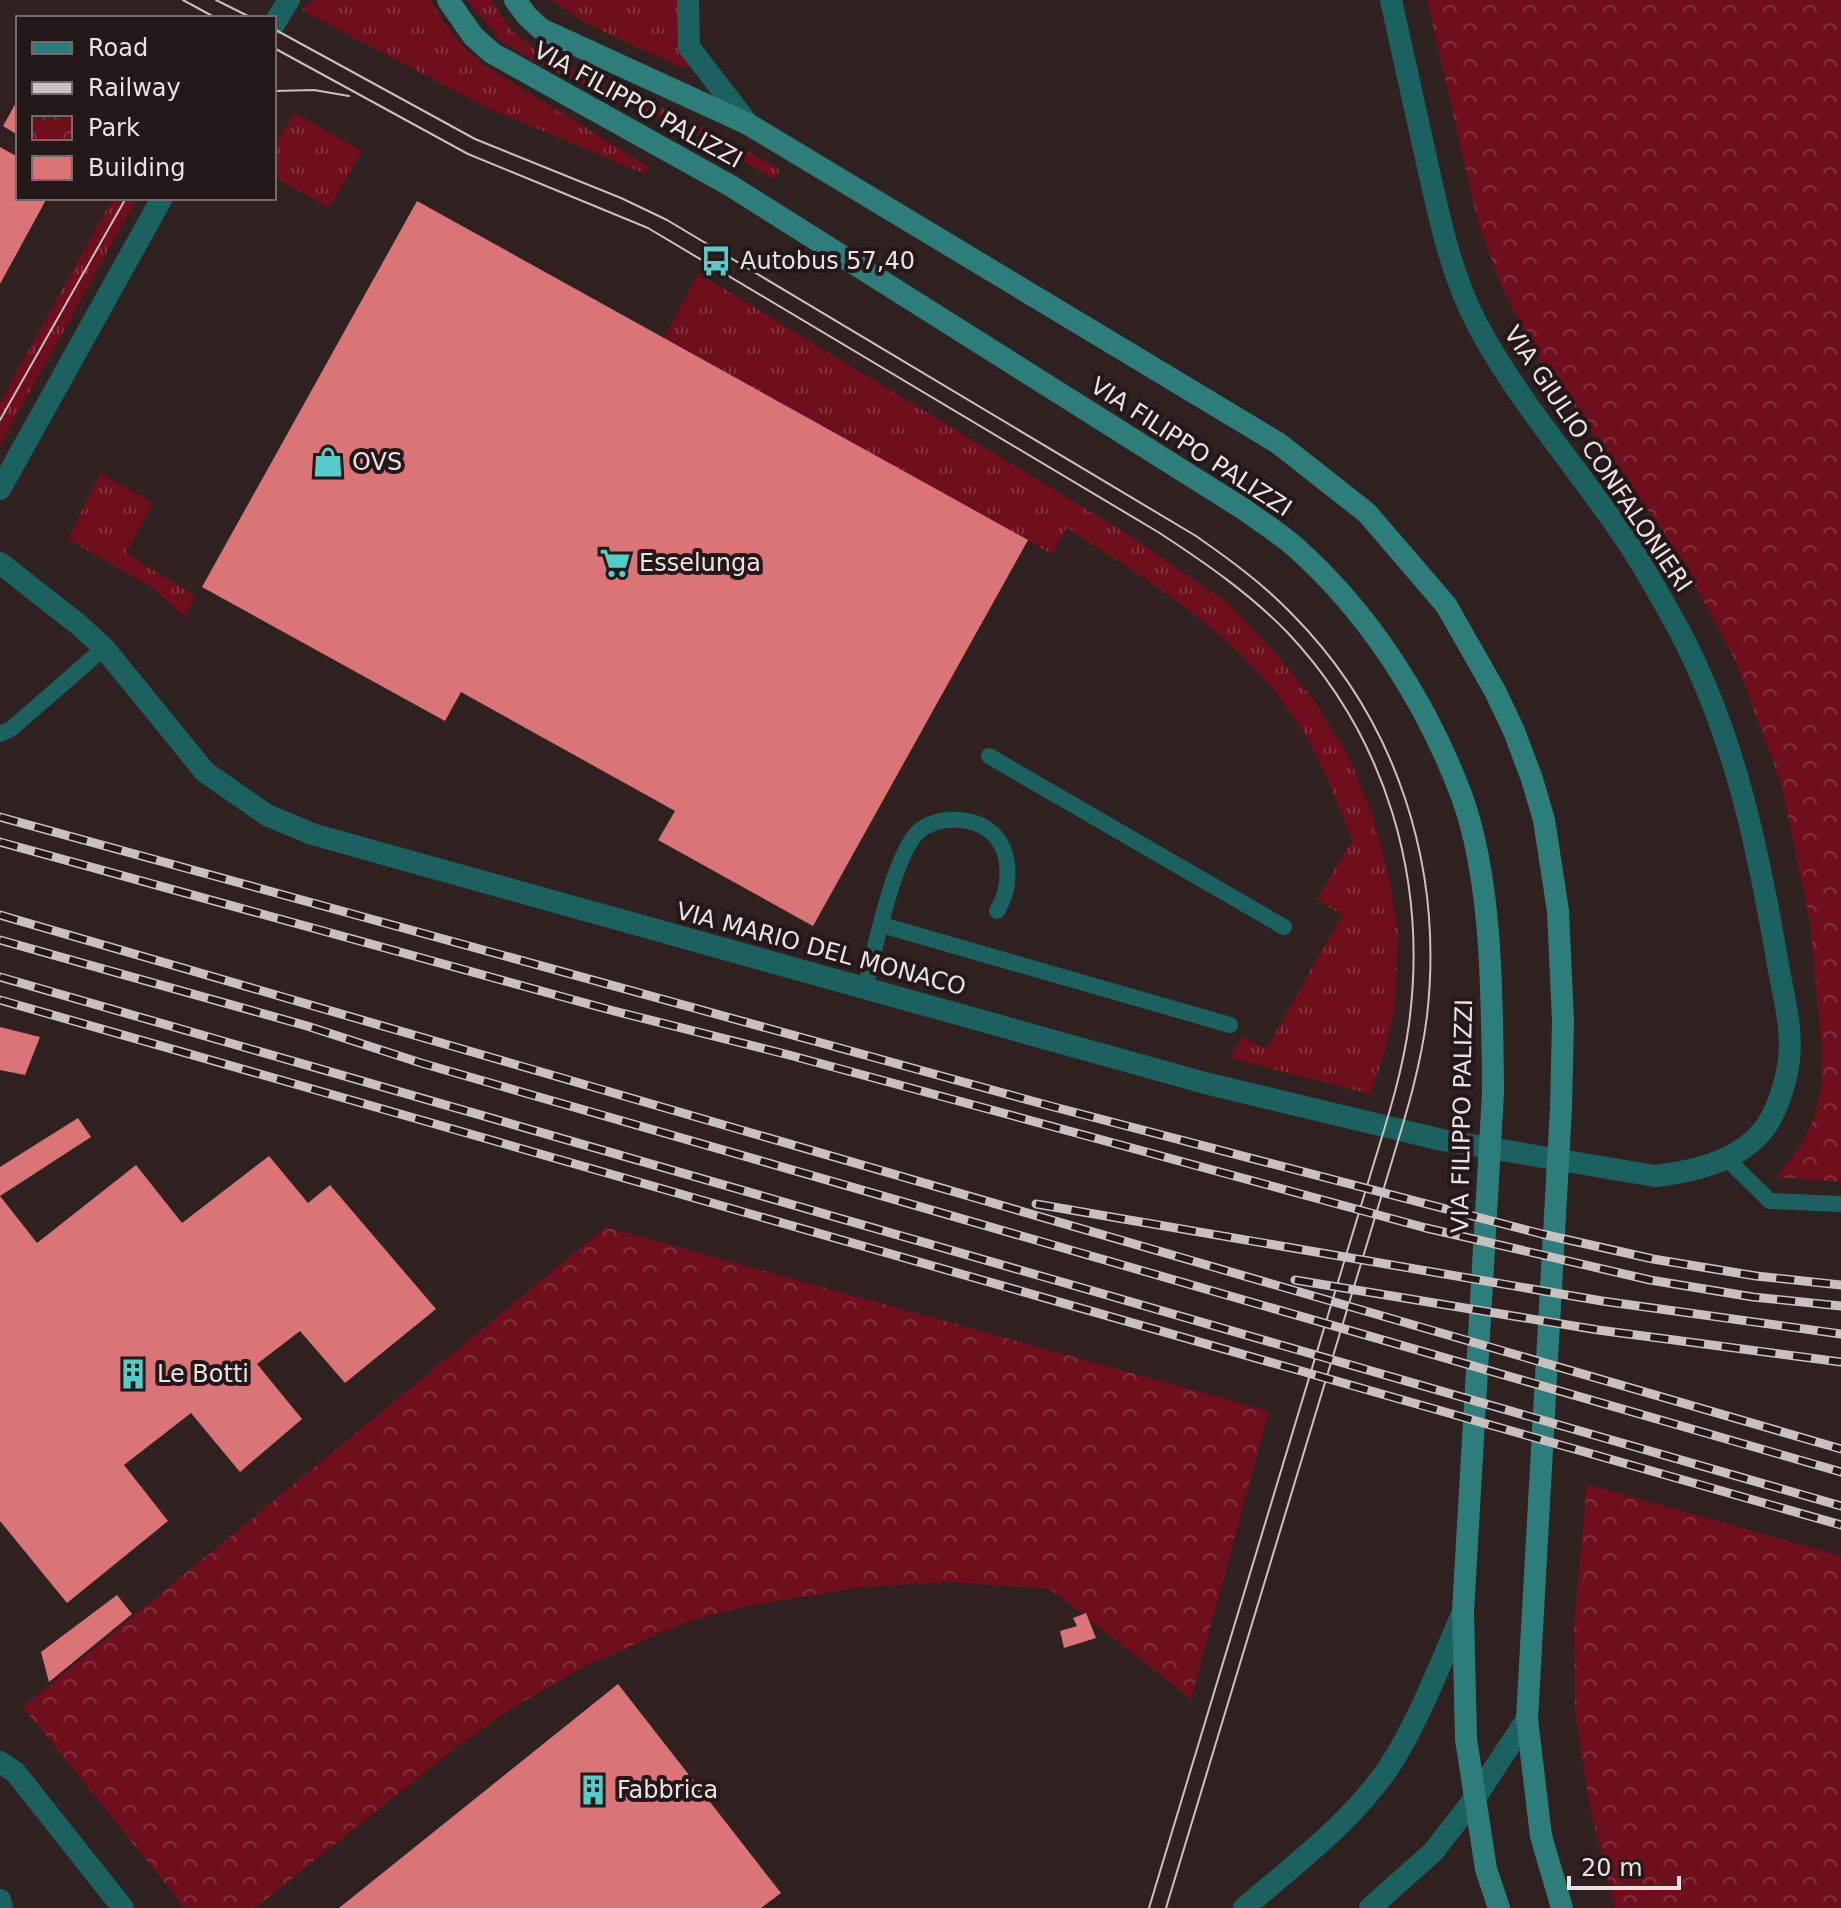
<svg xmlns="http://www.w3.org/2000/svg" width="1841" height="1908" font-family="'DejaVu Sans',sans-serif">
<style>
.grass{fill:url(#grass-tufts)}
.park{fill:url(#park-crowns)}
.building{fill:#db7476}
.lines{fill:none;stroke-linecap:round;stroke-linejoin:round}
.service{stroke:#1a615f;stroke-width:16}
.minor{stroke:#1a615f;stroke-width:22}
.tertiary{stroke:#1a615f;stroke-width:22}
.secondary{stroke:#2d7e7b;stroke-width:22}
.tram{stroke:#cac0c0;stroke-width:2}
.rail-casing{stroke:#cac0c0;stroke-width:9}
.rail{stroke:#241717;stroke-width:6;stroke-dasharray:18;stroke-linecap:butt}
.labels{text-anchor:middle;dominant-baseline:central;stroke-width:8;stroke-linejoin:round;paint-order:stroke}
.street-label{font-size:24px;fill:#ece2e2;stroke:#241717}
.poi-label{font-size:24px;fill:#ece2e2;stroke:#241717;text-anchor:start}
</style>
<defs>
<pattern id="grass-tufts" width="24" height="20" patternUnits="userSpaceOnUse" patternTransform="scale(2)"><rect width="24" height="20" fill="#6f0e1d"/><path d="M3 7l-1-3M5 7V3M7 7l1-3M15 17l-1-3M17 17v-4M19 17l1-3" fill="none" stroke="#84313e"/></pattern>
<pattern id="park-crowns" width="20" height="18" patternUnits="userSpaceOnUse" patternTransform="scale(2)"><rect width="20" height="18" fill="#6f0e1d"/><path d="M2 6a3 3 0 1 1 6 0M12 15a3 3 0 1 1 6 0" fill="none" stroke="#84313e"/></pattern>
</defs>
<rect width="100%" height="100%" fill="#2e2120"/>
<!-- grass -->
<path class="grass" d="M313 0H431C444 26 461 46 484 65L649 167 645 174 487 108 302 10Z
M467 0H492L510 29 541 54 713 131 780 170 774 179 708 141 536 63 500 40Z
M552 0H678L691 66 682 68 583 22Z
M294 113 362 151 329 208 274 177V147Z
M113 198H137L0 446V402Z
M698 273 1127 534 1228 603 1273 650 1315 702 1348 755 1372 814 1388 873 1398 931 1395 1004 1385 1052 1370 1094 1230 1058 1242 1037 1266 1049 1342 915 1317 899 1352 841C1335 797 1319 753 1292 714 1235 633 1149 581 1067 528L1052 554 664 338Z
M100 473 153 503 126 553 195 596 185 617 153 588 68 539Z"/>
<!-- park -->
<path class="park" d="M1427 0H1841V1182L1776 1177 1800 1147 1814 1118 1821 1088 1822 1050 1810 923 1781 783 1735 660 1681 559 1619 468 1539 361 1502 287 1478 223Z
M606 1227 1269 1411 1191 1699 1050 1589 951 1582 908 1584 856 1588 753 1605 706 1616 672 1628 582 1668 509 1710 453 1750 255 1908H185L23 1707Z
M1587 1484 1841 1556V1908H1615L1591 1812 1575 1713 1574 1626Z"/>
<!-- building -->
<path class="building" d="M18 99V135L3 126Z
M0 147 18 157V198H47L0 284Z
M417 201 1028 540 813 926 658 840 675 811 461 692 445 721 202 587Z
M0 1027 40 1037 25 1075 0 1070Z
M78 1118 91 1137 0 1196 37 1243 136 1165 182 1223 269 1156 308 1203 330 1185 436 1309 345 1383 300 1331 257 1364 302 1419 240 1472 191 1413 124 1465 168 1521 67 1603 0 1521V1167Z
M117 1595 132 1614 49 1682 41 1652Z
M1086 1613 1096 1638 1064 1648 1060 1631 1077 1626 1073 1618Z
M618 1684 781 1893 761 1908H339Z"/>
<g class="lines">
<!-- service -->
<path class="service" d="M0 734 11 729 104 648
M989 756 1284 927
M882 925 1230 1025
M865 989C875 949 892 861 917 833 935 815 972 816 991 832 1013 851 1011 889 997 911
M1727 1159 1770 1201 1841 1204"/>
<!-- minor -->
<path class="minor" d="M688 0 689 47 748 124
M274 24 289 0
M0 489 162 198
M0 563 79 625 104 648 205 772 267 815 312 834 1205 1083 1442 1140 1655 1176C1698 1171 1749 1159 1771 1118 1780 1101 1787 1078 1789 1059 1793 1027 1782 991 1777 959 1757 844 1734 734 1679 630 1663 601 1646 570 1628 543 1579 469 1520 404 1478 326 1450 273 1439 216 1426 158 1414 106 1403 53 1391 0
M0 1762 15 1772 123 1908
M0 1900 2 1908"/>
<!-- tertiary -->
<path class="tertiary" d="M1244 1908C1294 1865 1351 1823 1389 1767 1419 1721 1441 1662 1463 1612
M1370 1908 1433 1852 1475 1798 1527 1719"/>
<!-- secondary -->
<path class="secondary" d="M448 0 473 36 492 53 731 186 1245 510C1261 522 1279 533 1294 546 1369 612 1427 703 1462 797 1493 883 1492 1001 1493 1093L1463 1612 1466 1739 1486 1869 1499 1908
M515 0 527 16 541 29 748 124 1278 443 1367 513 1446 605 1495 691 1514 731 1532 779 1544 820 1558 911 1563 1021 1561 1108 1527 1719 1541 1836 1562 1908"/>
<!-- tram -->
<path class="tram" d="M183 0 216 18
M216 0 252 18
M274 29 475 139 621 198 667 220 1196 536C1229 559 1262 583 1290 612 1397 719 1444 867 1427 1016 1420 1073 1402 1127 1386 1181L1166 1908
M274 48 468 154 648 228 1158 532C1204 562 1249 593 1287 632 1387 738 1428 880 1409 1024 1402 1076 1385 1126 1370 1176L1149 1908
M274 91 314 90 349 96
M0 420 126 198"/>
<!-- rail casing -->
<g class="rail-casing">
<path id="rail" d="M0 817 1054 1107 1542 1234 1653 1259 1756 1276 1841 1285
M0 842 614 1011 789 1055 1426 1228 1650 1280 1753 1297 1841 1306
M0 915 1841 1449
M0 940 307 1026 421 1063 1841 1472
M0 977 1841 1506
M0 1000 1841 1525
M1036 1204 1602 1301 1841 1334
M1295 1280 1598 1330 1841 1362"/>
</g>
<!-- rail -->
<use href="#rail" class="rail"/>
</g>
<!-- icons -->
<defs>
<g id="bus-bare" transform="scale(2.4)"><path d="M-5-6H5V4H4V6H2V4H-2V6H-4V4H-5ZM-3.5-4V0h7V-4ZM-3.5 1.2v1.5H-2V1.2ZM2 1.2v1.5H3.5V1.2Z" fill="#53cdc9" stroke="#241717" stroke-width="2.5" paint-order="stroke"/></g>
<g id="shop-bare" transform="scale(2.4)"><path d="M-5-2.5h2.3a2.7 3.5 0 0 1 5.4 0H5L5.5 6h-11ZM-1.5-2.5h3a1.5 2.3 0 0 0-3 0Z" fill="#53cdc9" stroke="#241717" stroke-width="2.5" paint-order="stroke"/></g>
<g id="supermarket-bare" transform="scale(2.4)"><path d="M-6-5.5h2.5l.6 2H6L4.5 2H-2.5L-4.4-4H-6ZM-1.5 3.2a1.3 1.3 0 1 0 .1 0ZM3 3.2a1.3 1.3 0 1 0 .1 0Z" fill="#53cdc9" stroke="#241717" stroke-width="2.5" paint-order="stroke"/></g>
<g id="building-bare" transform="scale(2.4)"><path d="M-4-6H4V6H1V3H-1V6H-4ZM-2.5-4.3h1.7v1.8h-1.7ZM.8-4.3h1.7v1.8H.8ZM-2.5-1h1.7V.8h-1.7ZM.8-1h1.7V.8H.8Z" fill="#53cdc9" stroke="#241717" stroke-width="2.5" paint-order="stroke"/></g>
</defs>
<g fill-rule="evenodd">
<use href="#bus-bare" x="716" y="261"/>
<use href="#shop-bare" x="328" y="462"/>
<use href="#supermarket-bare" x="615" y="563"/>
<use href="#building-bare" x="133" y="1374"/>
<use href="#building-bare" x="593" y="1790"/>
</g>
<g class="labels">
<!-- street labels -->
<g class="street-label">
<text transform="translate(638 105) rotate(29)">VIA FILIPPO PALIZZI</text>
<text transform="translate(1191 447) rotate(33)">VIA FILIPPO PALIZZI</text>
<text transform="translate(1598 459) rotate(56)">VIA GIULIO CONFALONIERI</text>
<text transform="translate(821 949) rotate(15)">VIA MARIO DEL MONACO</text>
<text transform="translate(1462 1116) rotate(-89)">VIA FILIPPO PALIZZI</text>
</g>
<!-- poi labels -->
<g class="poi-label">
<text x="740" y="261">Autobus 57,40</text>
<text x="352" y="462">OVS</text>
<text x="639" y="563">Esselunga</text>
<text x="157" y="1374">Le Botti</text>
<text x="617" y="1790">Fabbrica</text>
</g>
</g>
<!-- legend -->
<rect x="16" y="16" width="260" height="184" fill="#241717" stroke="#746868" stroke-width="2"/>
<rect x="32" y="42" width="40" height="12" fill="#2d7e7b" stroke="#746868" stroke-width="2"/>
<text x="88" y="56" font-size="24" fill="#ece2e2">Road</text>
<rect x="32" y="82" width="40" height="12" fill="#cac0c0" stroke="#746868" stroke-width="2"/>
<text x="88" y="96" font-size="24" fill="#ece2e2">Railway</text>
<rect x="32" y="116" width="40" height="24" fill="url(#park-crowns)" stroke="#746868" stroke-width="2"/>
<text x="88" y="136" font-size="24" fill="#ece2e2">Park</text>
<rect x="32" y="156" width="40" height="24" fill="#db7476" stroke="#746868" stroke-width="2"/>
<text x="88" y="176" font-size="24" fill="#ece2e2">Building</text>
<!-- scale -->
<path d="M1569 1876v12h110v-12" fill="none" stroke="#ece2e2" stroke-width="4"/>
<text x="1581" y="1876" font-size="24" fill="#ece2e2" stroke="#241717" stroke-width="6" paint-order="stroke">20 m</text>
</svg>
